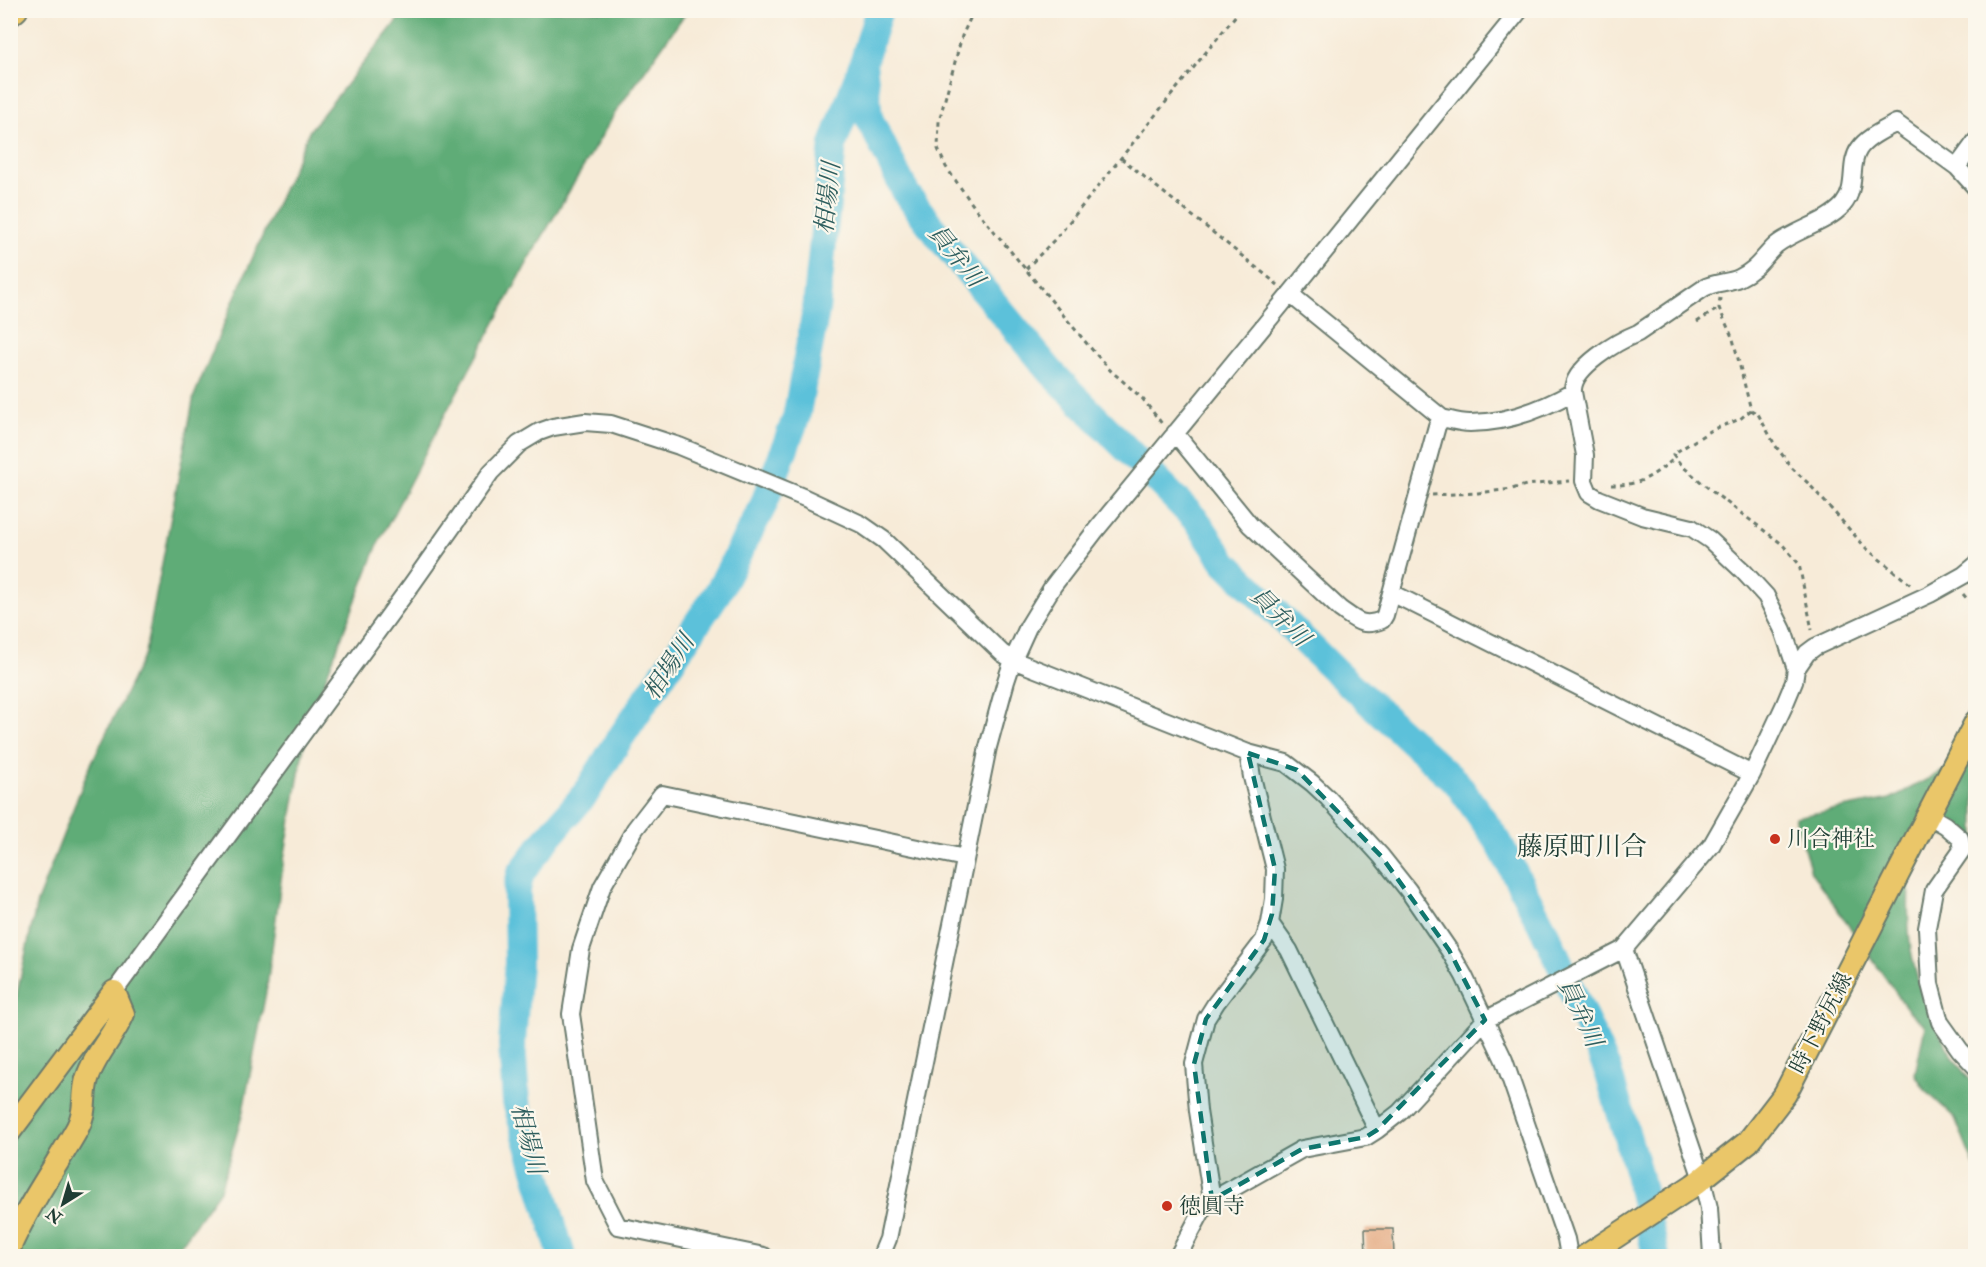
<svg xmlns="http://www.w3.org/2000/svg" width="1986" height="1267" font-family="'IM FELL Double Pica','Noto Serif JP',serif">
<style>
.forest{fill:#5eac77;stroke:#3e7456;stroke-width:1.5}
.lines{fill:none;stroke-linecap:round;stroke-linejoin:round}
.river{stroke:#5cc1da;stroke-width:28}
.building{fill:#e4a980}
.minor-casing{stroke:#6b7a6d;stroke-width:20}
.major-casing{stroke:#6b7a6d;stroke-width:26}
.path{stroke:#6b7a6d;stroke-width:3;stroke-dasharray:4.5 4.5;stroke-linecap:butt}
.minor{stroke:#fff;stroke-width:16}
.major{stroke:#eac669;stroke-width:22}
.marked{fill:#0f766e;fill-opacity:0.2;stroke:#0f766e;stroke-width:4.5;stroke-dasharray:12 8;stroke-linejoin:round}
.poi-dot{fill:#c8321e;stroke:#fbf7ec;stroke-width:2}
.labels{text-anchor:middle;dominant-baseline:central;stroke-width:4.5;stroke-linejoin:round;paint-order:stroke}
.poi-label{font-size:22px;fill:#1f3d34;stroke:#fbf7ec;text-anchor:start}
.street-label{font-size:22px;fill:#1f3d34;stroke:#fbf7ec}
.water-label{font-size:24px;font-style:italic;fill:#2e5e5e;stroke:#fbf7ec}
.quarter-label{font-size:26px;fill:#1f3d34;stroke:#fbf7ec}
</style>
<rect width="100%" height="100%" fill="#fbf7ec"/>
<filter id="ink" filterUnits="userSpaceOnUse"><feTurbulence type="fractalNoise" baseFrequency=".0167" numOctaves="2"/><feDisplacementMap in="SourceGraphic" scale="12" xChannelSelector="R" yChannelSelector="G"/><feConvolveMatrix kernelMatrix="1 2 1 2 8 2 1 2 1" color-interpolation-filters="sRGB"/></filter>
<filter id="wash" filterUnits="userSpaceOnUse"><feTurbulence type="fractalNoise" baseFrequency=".008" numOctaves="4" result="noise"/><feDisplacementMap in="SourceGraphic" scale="24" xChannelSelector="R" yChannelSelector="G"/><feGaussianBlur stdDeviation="1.35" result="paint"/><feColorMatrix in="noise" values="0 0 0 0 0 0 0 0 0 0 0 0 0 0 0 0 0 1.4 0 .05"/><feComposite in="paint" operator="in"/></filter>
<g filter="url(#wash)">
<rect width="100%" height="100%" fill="#f7ebd8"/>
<!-- forest -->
<path class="forest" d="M405 11H687L615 113 531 256 449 407 378 544 308 723 283 865 267 987 242 1116 220 1190 173 1256H11L10 1025 37 902 89 768 145 653 194 396 235 297 310 130Z
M1975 754V840L1910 832C1910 865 1907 898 1909 930 1911 979 1941 1050 1975 1085V1168L1955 1118 1925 1090 1915 1074 1925 1026 1908 1010 1811 872 1795 817 1890 799Z"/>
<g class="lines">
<!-- river -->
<path class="river" d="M863 63 869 118 906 193 940 238 1052 373 1197 521 1224 561 1334 670 1457 783 1498 841 1550 942 1608 1071 1638 1173 1656 1256
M562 1256 516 1102 512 1044 518 963 517 889 521 873 546 840 586 793 617 743 718 592 763 506 796 418 816 310 833 144 863 63 879 10"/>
</g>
<g id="blocks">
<!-- building -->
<path class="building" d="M1365 1229H1393L1394 1257H1366Z"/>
</g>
</g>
<g filter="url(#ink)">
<use href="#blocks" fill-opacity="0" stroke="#6b7a6d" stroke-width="1.5"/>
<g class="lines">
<!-- minor casing -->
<g class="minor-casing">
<path id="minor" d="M1976 141 1957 167 1976 188
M1290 294 1442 418C1451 420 1460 423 1470 423 1506 423 1541 410 1573 392L1585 455 1584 481 1589 493 1599 499 1642 516 1692 528 1710 540 1744 572 1766 596 1783 630 1796 669
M1573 392C1571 368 1618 341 1638 333L1704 288C1715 282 1728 283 1739 278 1758 269 1762 258 1776 245 1795 230 1827 223 1843 205 1858 187 1848 165 1859 149 1867 137 1884 130 1896 123L1957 167
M1175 433 1250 525 1340 609C1356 620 1362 628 1382 620L1385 615 1437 426 1442 418
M1392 593 1752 774
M1928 815 1945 825 1960 838 1962 850 1934 890 1927 928 1930 984 1940 1022 1960 1050 1976 1067
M1270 923 1289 950 1377 1130
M1624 949 1702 1179 1709 1208 1712 1256
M114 992 412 584 491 472 519 444 539 432 553 427 585 422 611 424 679 446 805 498 861 524 884 540 1002 653 1013 660 1248 753 1286 763 1312 783 1328 798 1381 856 1408 890 1449 950 1464 976 1504 1060 1566 1239 1569 1256
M1212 1200 1198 1111 1194 1064 1206 1019 1216 1003 1264 940 1270 923 1274 899 1275 869 1252 777 1248 753
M764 1256 618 1226 595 1181 571 1014 581 949 602 887 635 829 662 794 965 858
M881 1256 888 1239 988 747 1006 681 1013 660 1028 627 1053 586 1096 530 1290 294 1520 10
M1178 1256 1203 1209 1212 1200 1302 1149 1366 1137 1377 1130 1400 1112 1485 1020 1624 949 1711 846 1752 774 1784 706 1794 682 1796 669 1807 653 1815 647 1930 594 1964 575 1976 565"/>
</g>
<!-- major casing -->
<g class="major-casing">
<path id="major" d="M10 15 16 10
M10 1131 114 992 123 1014C113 1037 94 1056 87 1079 82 1097 87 1110 77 1129 55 1168 28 1205 10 1246
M1586 1256 1694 1185 1748 1142 1785 1094 1976 722"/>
</g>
<!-- path -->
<path class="path" d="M974 10 962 36 939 121 938 149 946 167 975 208 1088 345 1110 370 1142 398 1163 425
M1121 158 1278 285
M1026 269 1058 236 1240 10
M1720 298 1719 308 1733 339 1751 410 1758 414 1775 445 1792 468 1809 484 1866 548 1911 585
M1697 322 1719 308
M1751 410 1740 419 1712 430 1673 454 1681 465 1713 492 1782 544 1799 564 1812 630
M1611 485C1641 486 1652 476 1675 458
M1432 495 1478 493 1512 489 1526 485 1569 481
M1963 594 1976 609"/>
<!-- minor -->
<use href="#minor" class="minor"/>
<!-- major -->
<use href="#major" class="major"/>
</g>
</g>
<!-- marked area -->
<path class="marked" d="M1248 753 1297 770 1381 856 1449 950 1485 1020 1377 1130 1366 1137 1302 1149 1212 1200 1194 1064 1206 1019 1264 940 1272 914 1275 869Z"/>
<!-- markers -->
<g class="poi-dot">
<circle cx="1775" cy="839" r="6"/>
<circle cx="1167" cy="1206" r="6"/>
</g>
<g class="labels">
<!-- poi labels -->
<g class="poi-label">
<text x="1787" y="839">川合神社</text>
<text x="1179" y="1206">徳圓寺</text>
</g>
<!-- street labels -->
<g class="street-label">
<text transform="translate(1821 1023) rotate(-63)">時下野尻線</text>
</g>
<!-- water labels -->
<g class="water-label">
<text transform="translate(828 198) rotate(-84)">相場川</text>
<text transform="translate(956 256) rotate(51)">員弁川</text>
<text transform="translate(1280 617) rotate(45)">員弁川</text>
<text transform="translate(669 667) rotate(-57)">相場川</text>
<text transform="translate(1580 1013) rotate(65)">員弁川</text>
<text transform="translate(528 1139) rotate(75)">相場川</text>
</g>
<!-- quarter labels -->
<g class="quarter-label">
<text x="1582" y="847">藤原町川合</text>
</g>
</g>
<!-- margin -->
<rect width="1986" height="1267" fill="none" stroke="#fbf7ec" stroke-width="36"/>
<!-- north arrow -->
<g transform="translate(63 1204) rotate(217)" stroke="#fbf7ec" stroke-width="4.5" paint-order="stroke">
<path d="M0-4.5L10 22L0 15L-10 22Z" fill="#1f3d34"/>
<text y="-9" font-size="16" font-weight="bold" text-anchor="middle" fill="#1f3d34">N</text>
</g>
</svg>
